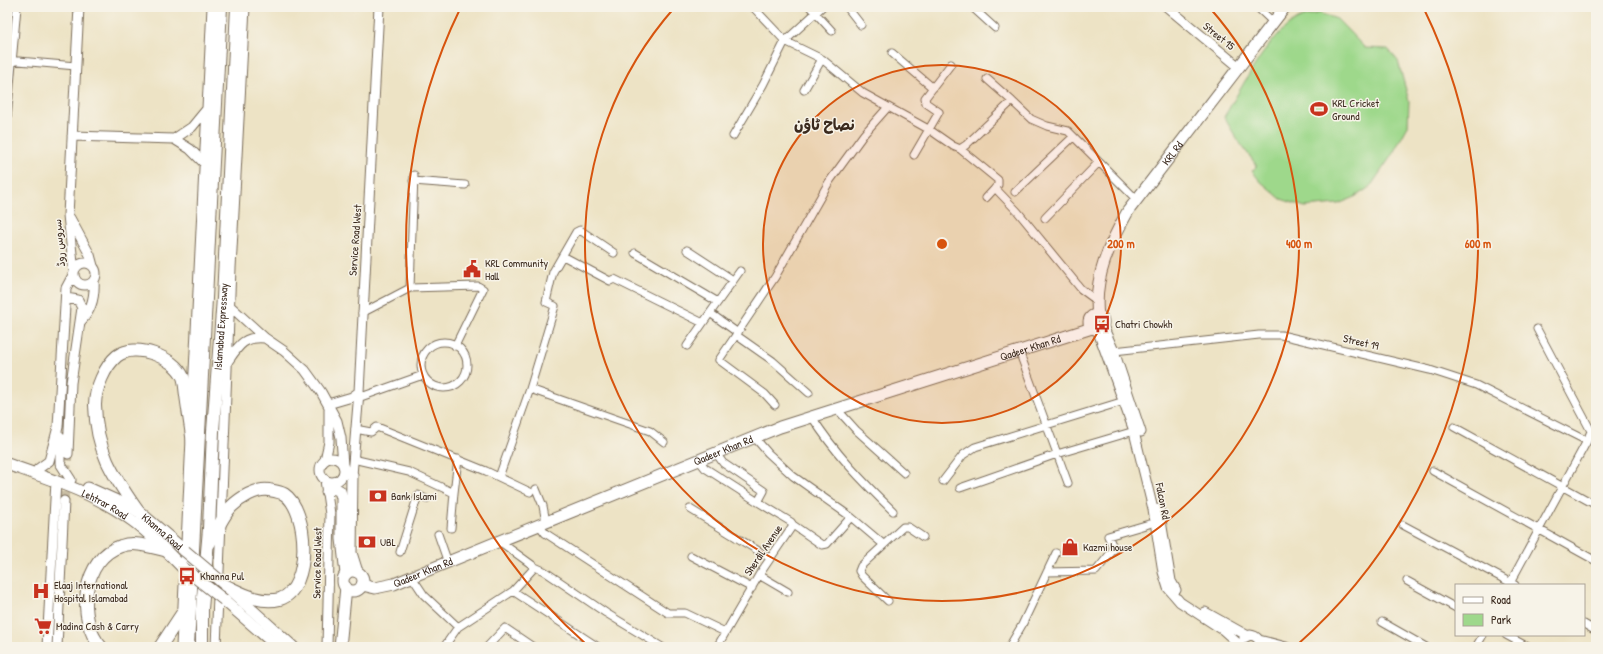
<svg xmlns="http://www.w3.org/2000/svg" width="1603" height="654" font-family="'Patrick Hand','Playpen Sans Arabic',sans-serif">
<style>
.green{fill:#9ed88b;stroke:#6c8154}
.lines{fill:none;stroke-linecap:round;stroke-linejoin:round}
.tertiary-tunnel{stroke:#c9bea4;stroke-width:9;stroke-dasharray:9 4.5;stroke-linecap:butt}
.minor-casing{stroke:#796b58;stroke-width:9}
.tertiary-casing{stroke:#796b58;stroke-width:11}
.primary-casing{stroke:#796b58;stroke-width:13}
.trunk-casing{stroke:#796b58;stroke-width:14}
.minor{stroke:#fff;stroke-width:7}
.tertiary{stroke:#fff;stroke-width:9}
.primary{stroke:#fff;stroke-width:11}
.trunk{stroke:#fff;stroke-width:12}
.primary-bridge-casing{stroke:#796b58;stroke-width:13;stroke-linecap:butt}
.primary-bridge{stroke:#fff;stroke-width:11}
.ring{fill:none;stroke:#d7540e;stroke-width:2}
.labels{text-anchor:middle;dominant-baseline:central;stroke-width:3;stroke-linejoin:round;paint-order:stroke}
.street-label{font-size:11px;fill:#3b2a1e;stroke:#f7f3e8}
.poi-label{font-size:11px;fill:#3b2a1e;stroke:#f7f3e8;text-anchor:start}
.district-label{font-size:15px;font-weight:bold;fill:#3b2a1e;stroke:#f7f3e8}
.centre{fill:#d7540e;stroke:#f7f3e8;stroke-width:2}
.ring-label{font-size:12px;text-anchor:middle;font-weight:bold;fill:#d7540e;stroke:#f7f3e8;stroke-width:3;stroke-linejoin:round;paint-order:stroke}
</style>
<rect width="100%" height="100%" fill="#f7f3e8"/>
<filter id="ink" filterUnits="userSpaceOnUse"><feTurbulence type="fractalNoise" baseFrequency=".025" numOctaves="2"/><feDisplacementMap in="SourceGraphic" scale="8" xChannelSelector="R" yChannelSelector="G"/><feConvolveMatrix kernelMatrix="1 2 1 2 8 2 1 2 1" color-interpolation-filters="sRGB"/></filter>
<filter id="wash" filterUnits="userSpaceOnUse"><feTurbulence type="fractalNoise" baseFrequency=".012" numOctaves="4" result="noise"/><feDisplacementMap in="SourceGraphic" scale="16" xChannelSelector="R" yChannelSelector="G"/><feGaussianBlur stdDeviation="0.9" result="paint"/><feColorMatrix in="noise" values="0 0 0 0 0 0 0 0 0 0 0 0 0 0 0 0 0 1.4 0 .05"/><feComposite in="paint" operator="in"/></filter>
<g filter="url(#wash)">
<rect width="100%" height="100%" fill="#ede3c5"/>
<!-- green -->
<path class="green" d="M1319 13 1337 19 1365 48 1388 49 1398 61 1409 101 1408 126 1392 155 1370 187 1353 198 1338 204 1305 207 1281 199 1260 181 1252 171 1257 166 1237 139 1224 117C1242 88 1267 35 1298 19 1304 16 1312 15 1319 13Z"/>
</g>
<g filter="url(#ink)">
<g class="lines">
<!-- tertiary-tunnel -->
<path class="tertiary-tunnel" d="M64 501 68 454"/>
<!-- minor casing -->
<g class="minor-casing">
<path id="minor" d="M810 7 832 31
M822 7 785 41 822 59 863 93 930 130 953 146 960 149 998 180V185L986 198
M847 7 861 25
M972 7 995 28
M1257 7 1273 22
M892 53 933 88
M7 60 76 66
M987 79 1012 101
M804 90 822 59
M7 119 17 7
M733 136 763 85 785 41 753 7
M960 149 966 145 1012 101 1031 119 1047 126 1068 131 1137 200
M914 155 939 112 926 103 925 98 951 64
M413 181 465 185
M995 188 1018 212 1081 289 1096 300
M1015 192 1073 137
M1045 218 1099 162
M687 250 733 280
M635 253 718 302
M563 256 610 281 614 279 703 323 710 313 738 333
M410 288 478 286 483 289 455 346
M362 313 410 288 414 175
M710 313 740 271
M736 335 719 360 765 394 775 405
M421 365a23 23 0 1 1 46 0a23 23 0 1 1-46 0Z
M687 346 703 323
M1019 351 1068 483
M1114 351 1259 335H1281L1430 370 1476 385 1587 441
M530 389 650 431 664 442
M809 393 773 361 736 335 775 277 829 182 864 134 888 107
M358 398 423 375
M837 409 856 430 904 473
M812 417C834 452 863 482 893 511
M1454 427 1596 505
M355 429 371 432 377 427 486 471 530 492
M755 438 768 453 793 476 851 517 883 544
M716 453 723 463 764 491 758 502 791 522 793 525 759 575 717 647
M353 459 409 472 454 493 451 528
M698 459 705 468 758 502
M1433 471 1596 561
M499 477 530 389 555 306 546 302 553 272 576 232 580 230 614 253
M943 481 963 455 975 447 1121 402
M960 488 1057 454 1131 432
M536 489 543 506 545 517
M454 493 458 459
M690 509 770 558
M539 525 545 533 668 613H685L725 632
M793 525 822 545 827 544 851 517
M1403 525 1515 585
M438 534 446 557
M499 541 535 567 544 571 606 613 662 647
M400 552 418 495 426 499
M691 556 752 588
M1047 572 1096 571 1114 549 1108 536 1149 524
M759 575 788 592
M412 577 424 595 458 627
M1407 581 1456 608
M1509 585 1587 441 1591 431 1537 329
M513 591 598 647
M888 601 862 576 859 571 861 566 903 527H908L923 537
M1382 622 1426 647
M1584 624 1596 631
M1506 635 1528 647
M444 647 458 627 513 591 535 567
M487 647 505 628 533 647
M1009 647 1022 625 1056 553
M1476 647 1483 635"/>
</g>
<!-- tertiary casing -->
<g class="tertiary-casing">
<path id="tertiary" d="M1167 7 1239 67
M72 136 174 139 190 149 204 163
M174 139 192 127 206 110
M70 218 90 255 93 266
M74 274a11 11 0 1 1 22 0a11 11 0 1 1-22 0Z
M66 298 78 300 82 308 71 383 68 454
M230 306 265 338 284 351 305 370 321 392 337 421 341 438 343 466
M81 321C92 310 95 295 94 280
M1102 324 1114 351 1141 432
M1097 329 1133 428 1153 509 1163 572 1168 588 1180 602 1223 630 1242 647
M228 361C239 345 244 336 265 338
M328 404 352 397 359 392
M192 412 212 7
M60 436V463L71 480
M320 470a12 12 0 1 1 24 0a12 12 0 1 1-24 0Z
M325 460 329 442V409
M38 469 49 461 58 427 66 288 74 273 68 215 79 7
M344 473 352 475 359 392 379 7
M325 480 330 514 327 647
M1159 509 1171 581 1176 590
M1205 612 1248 636
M1244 638 1250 635C1257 636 1261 640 1259 647
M1259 640 1286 647
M47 647 56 481
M57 647 64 501
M181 647 191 439
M216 647 231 268 245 7"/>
</g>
<!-- primary casing -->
<g class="primary-casing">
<g id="primary">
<circle cx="1096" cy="322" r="7"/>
<path id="s1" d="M1098 316C1093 278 1110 243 1128 211L1285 7"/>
<path id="s2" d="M7 464C50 479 95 493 133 521 151 534 166 551 182 567"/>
<path d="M352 475 351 553 357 572"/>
<path id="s3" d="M88 488 137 510 185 551"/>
<path d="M327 492 331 489 334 488 340 491 342 498V539L346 574"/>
<circle cx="353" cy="581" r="10"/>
<path id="s4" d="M362 585 375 588 394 584 780 427 1092 328"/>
<path d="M230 590 293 647"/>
<path d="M224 600 278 647"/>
<path d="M340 647 346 587"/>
</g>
</g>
<!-- trunk casing -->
<g class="trunk-casing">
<g id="trunk">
<path d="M137 510C112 474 96 450 95 405 95 389 105 366 117 356 136 342 174 357 183 377 185 382 185 390 186 395 188 411 191 427 193 444"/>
<path d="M209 544C216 532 222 517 231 507 240 498 256 488 269 490 274 491 280 492 284 494 309 510 312 589 280 599 260 604 243 594 226 586"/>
<path d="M101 647C76 619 82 558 121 546 135 541 151 547 164 550"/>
<path d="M160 647 189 603"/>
<path d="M188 647 221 7"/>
<path id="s5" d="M202 647V609L209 529 213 431 223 298 237 7"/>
</g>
</g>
<!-- minor -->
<use href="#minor" class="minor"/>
<!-- tertiary -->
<use href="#tertiary" class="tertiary"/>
<!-- primary -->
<use href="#primary" class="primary"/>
<!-- trunk -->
<use href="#trunk" class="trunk"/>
<!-- primary-bridge casing -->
<g class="primary-bridge-casing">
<path id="primary-bridge" d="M185 551 224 584
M182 567 224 600"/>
</g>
<!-- primary-bridge -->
<use href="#primary-bridge" class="primary-bridge"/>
</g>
</g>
<!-- distance rings -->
<circle cx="942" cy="244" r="179" fill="#d7540e" fill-opacity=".12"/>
<g class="ring">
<circle cx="942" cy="244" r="179"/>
<path d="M1209 7A357 357 0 1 1 675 7"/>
<path d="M587 645A536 536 0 0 1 460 9M1424 9A536 536 0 0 1 1297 645"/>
</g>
<!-- icons -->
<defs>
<g id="stadium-bare" transform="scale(1.38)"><path d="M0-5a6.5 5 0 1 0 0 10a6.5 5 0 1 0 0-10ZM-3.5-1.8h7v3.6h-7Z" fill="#c8321e" stroke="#f7f3e8" stroke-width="2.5" paint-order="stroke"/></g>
<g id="civic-bare" transform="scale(1.38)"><path d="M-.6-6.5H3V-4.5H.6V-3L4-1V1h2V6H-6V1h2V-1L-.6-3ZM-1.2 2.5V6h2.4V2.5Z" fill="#c8321e" stroke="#f7f3e8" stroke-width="2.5" paint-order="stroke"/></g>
<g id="bus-bare" transform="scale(1.38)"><path d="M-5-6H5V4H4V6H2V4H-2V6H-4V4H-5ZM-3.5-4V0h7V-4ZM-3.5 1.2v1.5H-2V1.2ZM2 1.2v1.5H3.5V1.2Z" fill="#c8321e" stroke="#f7f3e8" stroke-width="2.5" paint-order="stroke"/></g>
<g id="bank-bare" transform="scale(1.38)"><path d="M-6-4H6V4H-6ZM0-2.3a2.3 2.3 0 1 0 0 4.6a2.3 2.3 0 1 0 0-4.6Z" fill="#c8321e" stroke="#f7f3e8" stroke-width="2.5" paint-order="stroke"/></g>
<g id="shop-bare" transform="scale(1.38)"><path d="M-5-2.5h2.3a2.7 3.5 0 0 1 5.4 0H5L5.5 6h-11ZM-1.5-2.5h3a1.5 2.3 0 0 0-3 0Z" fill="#c8321e" stroke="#f7f3e8" stroke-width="2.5" paint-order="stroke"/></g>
<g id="hospital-bare" transform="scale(1.38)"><path d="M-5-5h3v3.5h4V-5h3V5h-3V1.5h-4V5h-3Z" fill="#c8321e" stroke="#f7f3e8" stroke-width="2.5" paint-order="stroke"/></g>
<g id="supermarket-bare" transform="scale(1.38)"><path d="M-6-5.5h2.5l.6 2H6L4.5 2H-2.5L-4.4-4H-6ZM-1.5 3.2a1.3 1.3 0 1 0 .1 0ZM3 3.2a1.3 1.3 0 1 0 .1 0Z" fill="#c8321e" stroke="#f7f3e8" stroke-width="2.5" paint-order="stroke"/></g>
</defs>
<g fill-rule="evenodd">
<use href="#stadium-bare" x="1319" y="109"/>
<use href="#civic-bare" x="472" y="269"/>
<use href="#bus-bare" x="1102" y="324"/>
<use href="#bank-bare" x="378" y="496"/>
<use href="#bank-bare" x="367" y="542"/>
<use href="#shop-bare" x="1070" y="547"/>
<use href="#bus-bare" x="187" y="576"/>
<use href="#hospital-bare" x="41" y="591"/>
<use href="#supermarket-bare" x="43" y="626"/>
</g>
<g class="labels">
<!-- street labels -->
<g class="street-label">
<text transform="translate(1219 36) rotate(39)">Street 15</text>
<text stroke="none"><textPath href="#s1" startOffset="184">KRL Rd</textPath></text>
<text transform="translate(355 240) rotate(-86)">Service Road West</text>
<text transform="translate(59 243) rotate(-95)">سروس روڈ</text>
<text stroke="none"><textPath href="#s5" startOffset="321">Islamabad Expressway</textPath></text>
<text transform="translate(1361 342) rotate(13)">Street 19</text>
<text stroke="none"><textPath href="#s4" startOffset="712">Qadeer Khan Rd</textPath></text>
<text stroke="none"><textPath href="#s4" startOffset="388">Qadeer Khan Rd</textPath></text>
<text transform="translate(1163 501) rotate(79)">Falcon Rd</text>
<text stroke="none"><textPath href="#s2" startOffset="106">Lehtrar Road</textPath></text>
<text stroke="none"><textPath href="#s3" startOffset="87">Khanna Road</textPath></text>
<text transform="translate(763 550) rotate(-56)">Sherdil Avenue</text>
<text transform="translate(317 563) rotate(-89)">Service Road West</text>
<text stroke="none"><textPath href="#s4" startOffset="64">Qadeer Khan Rd</textPath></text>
</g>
<!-- poi labels -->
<g class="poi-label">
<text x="1332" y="103">KRL Cricket<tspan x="1332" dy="13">Ground</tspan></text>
<text x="485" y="263">KRL Community<tspan x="485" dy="13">Hall</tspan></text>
<text x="1115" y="324">Chatri Chowkh</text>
<text x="391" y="496">Bank Islami</text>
<text x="380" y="542">UBL</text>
<text x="1083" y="547">Kazmi house</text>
<text x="200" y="576">Khanna Pul</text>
<text x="54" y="585">Elaaj International<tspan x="54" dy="13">Hospital Islamabad</tspan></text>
<text x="56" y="626">Madina Cash &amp; Carry</text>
</g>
<!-- district labels -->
<g class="district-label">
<text x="825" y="124">نصاح ٹاؤن</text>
</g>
</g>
<circle cx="942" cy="244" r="6" class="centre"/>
<g class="ring-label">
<text x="1121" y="248">200 m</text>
<text x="1299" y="248">400 m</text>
<text x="1478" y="248">600 m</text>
</g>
<!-- margin -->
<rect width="1603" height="654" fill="none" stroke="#f7f3e8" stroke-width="24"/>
<!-- legend -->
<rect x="1455" y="584" width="130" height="52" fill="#f7f3e8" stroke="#aca397"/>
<rect x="1463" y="597" width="20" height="6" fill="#ffffff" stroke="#aca397"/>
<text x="1491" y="604" font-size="12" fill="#3b2a1e">Road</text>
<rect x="1463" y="614" width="20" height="12" fill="#9ed88b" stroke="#aca397"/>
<text x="1491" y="624" font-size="12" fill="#3b2a1e">Park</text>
</svg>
